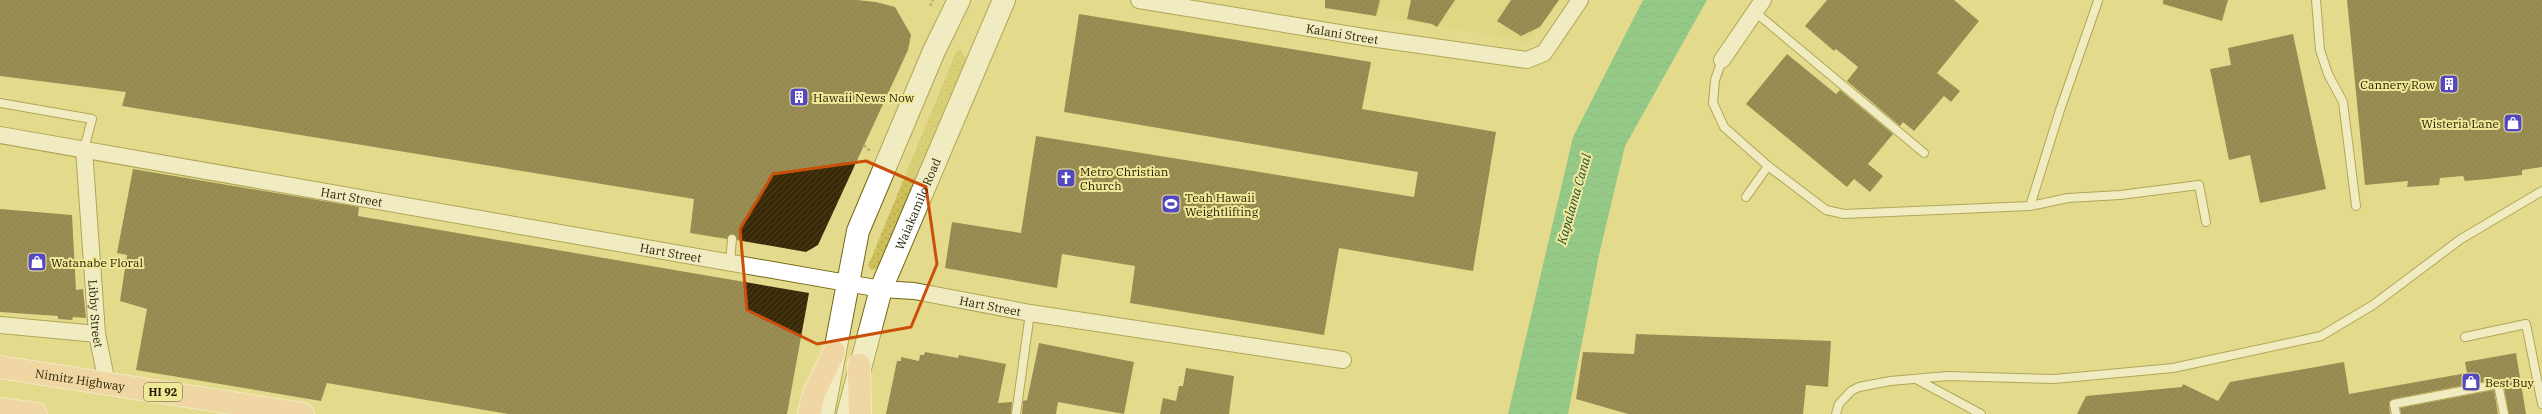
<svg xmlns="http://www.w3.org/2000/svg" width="2542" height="414" font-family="'IBM Plex Serif',serif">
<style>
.built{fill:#dbd079}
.grass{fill:url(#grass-dots)}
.water{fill:url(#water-waves)}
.building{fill:url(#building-hatch)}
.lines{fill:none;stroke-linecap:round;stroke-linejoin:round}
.lane-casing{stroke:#726715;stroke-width:10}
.street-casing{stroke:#726715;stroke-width:18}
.secondary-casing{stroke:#726715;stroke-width:24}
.primary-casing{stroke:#fff;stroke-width:24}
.path{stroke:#8b844c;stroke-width:2.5;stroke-dasharray:3 2;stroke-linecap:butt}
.lane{stroke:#fff;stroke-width:8}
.street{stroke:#fff;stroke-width:16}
.secondary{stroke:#fff;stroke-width:22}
.primary{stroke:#fcd0bf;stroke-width:22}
.marked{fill:none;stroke:#ca500a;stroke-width:3;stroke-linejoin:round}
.labels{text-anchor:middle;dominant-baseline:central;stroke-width:4;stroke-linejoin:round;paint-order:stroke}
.shield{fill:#f2e89a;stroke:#615b2e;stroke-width:1}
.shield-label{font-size:11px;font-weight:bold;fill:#231f00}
.street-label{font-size:12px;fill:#231f00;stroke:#f2e89a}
.poi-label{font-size:12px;fill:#231f00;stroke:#f2e89a;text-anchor:start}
.water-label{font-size:13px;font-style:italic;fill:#1f503a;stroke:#f2e89a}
</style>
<defs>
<pattern id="grass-dots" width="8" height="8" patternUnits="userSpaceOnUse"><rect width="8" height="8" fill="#cdc05b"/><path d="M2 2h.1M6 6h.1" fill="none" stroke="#b0a54d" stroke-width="1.8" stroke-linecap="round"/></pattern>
<pattern id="water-waves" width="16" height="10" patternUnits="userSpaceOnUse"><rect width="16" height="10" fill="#35b380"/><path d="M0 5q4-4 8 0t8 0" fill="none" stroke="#2c9166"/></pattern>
<pattern id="building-hatch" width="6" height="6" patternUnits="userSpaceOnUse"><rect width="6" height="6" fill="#392907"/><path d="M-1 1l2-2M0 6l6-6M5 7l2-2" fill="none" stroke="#4d3f21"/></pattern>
</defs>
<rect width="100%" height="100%" fill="#e4da8d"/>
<!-- built -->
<path class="built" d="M1380 0H1556L1528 42 1376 16Z"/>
<!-- grass -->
<path class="grass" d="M961 50 968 62 879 268 872 270 868 266 956 52Z"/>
<!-- water -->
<path class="water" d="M1643 0H1707L1625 146 1599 255 1568 414H1508L1573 137Z"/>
<!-- building -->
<path class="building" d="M0 0H857L876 2 895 7 911 35 908 50 818 245 806 252 737 240 733 234 727 239 690 233 694 199 122 106 126 92 0 76Z
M1325 0H1380L1376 16 1325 8Z
M1411 0H1455L1437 27 1432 24 1407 19Z
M1511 0H1559L1540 27 1521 36 1497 21Z
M1827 0H1954L1979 21 1937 73 1960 91 1951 102 1944 96 1914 131 1903 122 1900 126 1847 81 1858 67 1836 49 1834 51 1805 26Z
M2163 0H2228L2222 21 2163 4Z
M2347 0H2542V167L2522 170V175L2488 179 2465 181 2463 176 2440 178 2439 185 2407 187 2408 181 2365 185Z
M1079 14 1371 62 1362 109 1496 132 1473 271 1339 248 1324 335 1130 303 1135 266 1062 254 1057 288 945 268 952 222 1021 233 1036 136 1414 197 1418 172 1064 112Z
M2293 34 2326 189 2260 203 2250 155 2229 160 2210 69 2231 65 2228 48Z
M1787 54 1836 94 1840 90 1893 134 1868 164 1883 176 1870 192 1854 179 1847 187 1746 104Z
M133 169 359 207 358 216 809 293 787 414H508L327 383 321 401 136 370 147 309 120 301 127 255 117 253Z
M0 209 72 215 76 290 83 289 86 318 73 317 72 320 58 319V316L0 312Z
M1636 334 1831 341 1828 387 1806 385 1803 414H1628L1576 399 1583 352 1634 354Z
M1039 343 1134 362 1124 414 1058 402 1056 414H1022L1023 401 1027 400Z
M925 352 958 358 959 355 1006 364 998 403 1012 402 1011 414H886L897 361H901V357L919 361 920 355H924Z
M2516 353 2526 414H2509L2503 383 2497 379 2393 399 2389 403 2390 414H2077L2086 396 2182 387 2183 384 2218 401 2230 382 2344 362 2349 394 2467 373 2465 362Z
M1186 368 1234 376 1229 414H1160L1163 398 1176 401 1179 386H1183Z
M2494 390 2498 414H2401L2400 408Z"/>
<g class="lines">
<!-- lane casing -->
<g class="lane-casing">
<path id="lane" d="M2316 0 2320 50 2328 74 2343 102 2356 206
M1755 12 1924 153
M1722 60 1715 80 1713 103 1724 127 1768 166 1826 210 1844 214 2030 206 2068 198 2120 195 2199 185 2206 222
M0 103 92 119 84 149
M1746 197 1768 166
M2030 206 2060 110 2098 1
M730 262 732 239
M2465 337 2526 324 2542 404
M1916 379 1981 414
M1016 414 1030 313
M1836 414 1839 404 1851 391 1859 387 1890 381 1948 376 2054 379 2173 368 2321 336 2373 305 2461 239 2542 191
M2396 414 2394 404 2498 384 2504 414"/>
</g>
<!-- street casing -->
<g class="street-casing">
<g id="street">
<path id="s1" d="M1139 0 1370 38 1527 60 1544 53 1580 0"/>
<path d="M1722 60 1763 0"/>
<path id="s2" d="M0 135 881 289 914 291 1030 313 1343 360"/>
<path id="s3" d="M84 149 97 334 107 383"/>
<path d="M0 325 97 334"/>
</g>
</g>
<!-- secondary casing -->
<g class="secondary-casing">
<g id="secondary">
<path d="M823 414 858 231 934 51 959 0"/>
<path id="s4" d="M848 414 881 289 1004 0"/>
</g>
</g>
<!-- primary casing -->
<g class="primary-casing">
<g id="primary">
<path d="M859 365 860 414"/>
<path id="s5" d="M0 367 303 414"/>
<path d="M0 409 36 414"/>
<path d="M809 414 814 393 834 352"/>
</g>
</g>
<!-- path -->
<path class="path" d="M930 6 933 0
M864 145 870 151"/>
<!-- lane -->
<use href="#lane" class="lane"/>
<!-- street -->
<use href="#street" class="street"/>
<!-- secondary -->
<use href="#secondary" class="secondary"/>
<!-- primary -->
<use href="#primary" class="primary"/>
</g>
<!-- marked area -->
<path d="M0 0H2542V414H0ZM866 161 926 187 937 264 911 327 817 344 747 310 740 229 773 174Z" fill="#e4da8d" fill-opacity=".55" fill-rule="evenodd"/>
<path class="marked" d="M866 161 926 187 937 264 911 327 817 344 747 310 740 229 773 174Z"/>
<!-- icons -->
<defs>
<g id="building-square" transform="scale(1)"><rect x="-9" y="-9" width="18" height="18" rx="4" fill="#5448c0" stroke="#f2e89a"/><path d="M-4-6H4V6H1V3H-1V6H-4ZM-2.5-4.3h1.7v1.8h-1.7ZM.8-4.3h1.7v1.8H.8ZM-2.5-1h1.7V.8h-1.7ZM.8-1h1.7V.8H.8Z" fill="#fff"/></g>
<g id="shop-square" transform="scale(1)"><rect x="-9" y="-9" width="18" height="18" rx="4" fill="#5448c0" stroke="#f2e89a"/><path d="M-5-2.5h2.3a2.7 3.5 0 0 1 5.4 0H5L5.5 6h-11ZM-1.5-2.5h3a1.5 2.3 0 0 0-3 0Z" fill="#fff"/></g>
<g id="church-square" transform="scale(1)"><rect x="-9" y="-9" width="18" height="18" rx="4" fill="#5448c0" stroke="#f2e89a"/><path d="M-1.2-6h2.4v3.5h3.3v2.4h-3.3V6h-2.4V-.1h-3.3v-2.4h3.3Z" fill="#fff"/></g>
<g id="stadium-square" transform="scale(1)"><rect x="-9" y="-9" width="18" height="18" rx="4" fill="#5448c0" stroke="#f2e89a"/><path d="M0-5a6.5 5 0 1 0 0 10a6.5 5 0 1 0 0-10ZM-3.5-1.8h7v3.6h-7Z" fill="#fff"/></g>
</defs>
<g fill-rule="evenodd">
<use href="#building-square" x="2449" y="84"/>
<use href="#building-square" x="799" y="97"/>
<use href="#shop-square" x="2513" y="123"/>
<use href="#church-square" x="1066" y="178"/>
<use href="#stadium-square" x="1171" y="204"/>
<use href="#shop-square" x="37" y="262"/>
<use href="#shop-square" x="2471" y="382"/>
</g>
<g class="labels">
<!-- shield labels -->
<rect class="shield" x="144" y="383" width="38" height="18" rx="3"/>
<g class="shield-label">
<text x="163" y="392">HI 92</text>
</g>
<!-- street labels -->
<g class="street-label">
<text stroke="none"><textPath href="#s1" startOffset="206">Kalani Street</textPath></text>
<text stroke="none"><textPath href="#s2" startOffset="357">Hart Street</textPath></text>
<text stroke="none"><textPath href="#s4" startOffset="222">Waiakamilo Road</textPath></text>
<text stroke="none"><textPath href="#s2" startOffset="681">Hart Street</textPath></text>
<text stroke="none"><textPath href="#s2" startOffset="1005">Hart Street</textPath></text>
<text stroke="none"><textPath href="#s3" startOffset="165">Libby Street</textPath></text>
<text stroke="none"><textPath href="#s5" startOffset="81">Nimitz Highway</textPath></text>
</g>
<!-- poi labels -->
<g class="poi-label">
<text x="2435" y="84" text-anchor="end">Cannery Row</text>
<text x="813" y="97">Hawaii News Now</text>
<text x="2499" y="123" text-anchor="end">Wisteria Lane</text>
<text x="1080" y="171">Metro Christian<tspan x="1080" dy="14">Church</tspan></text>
<text x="1185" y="197">Teah Hawaii<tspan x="1185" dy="14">Weightlifting</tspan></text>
<text x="51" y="262">Watanabe Floral</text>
<text x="2485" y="382">Best Buy</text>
</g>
<!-- water labels -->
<g class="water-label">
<text transform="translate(1574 199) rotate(-74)">Kapalama Canal</text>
</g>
</g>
</svg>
